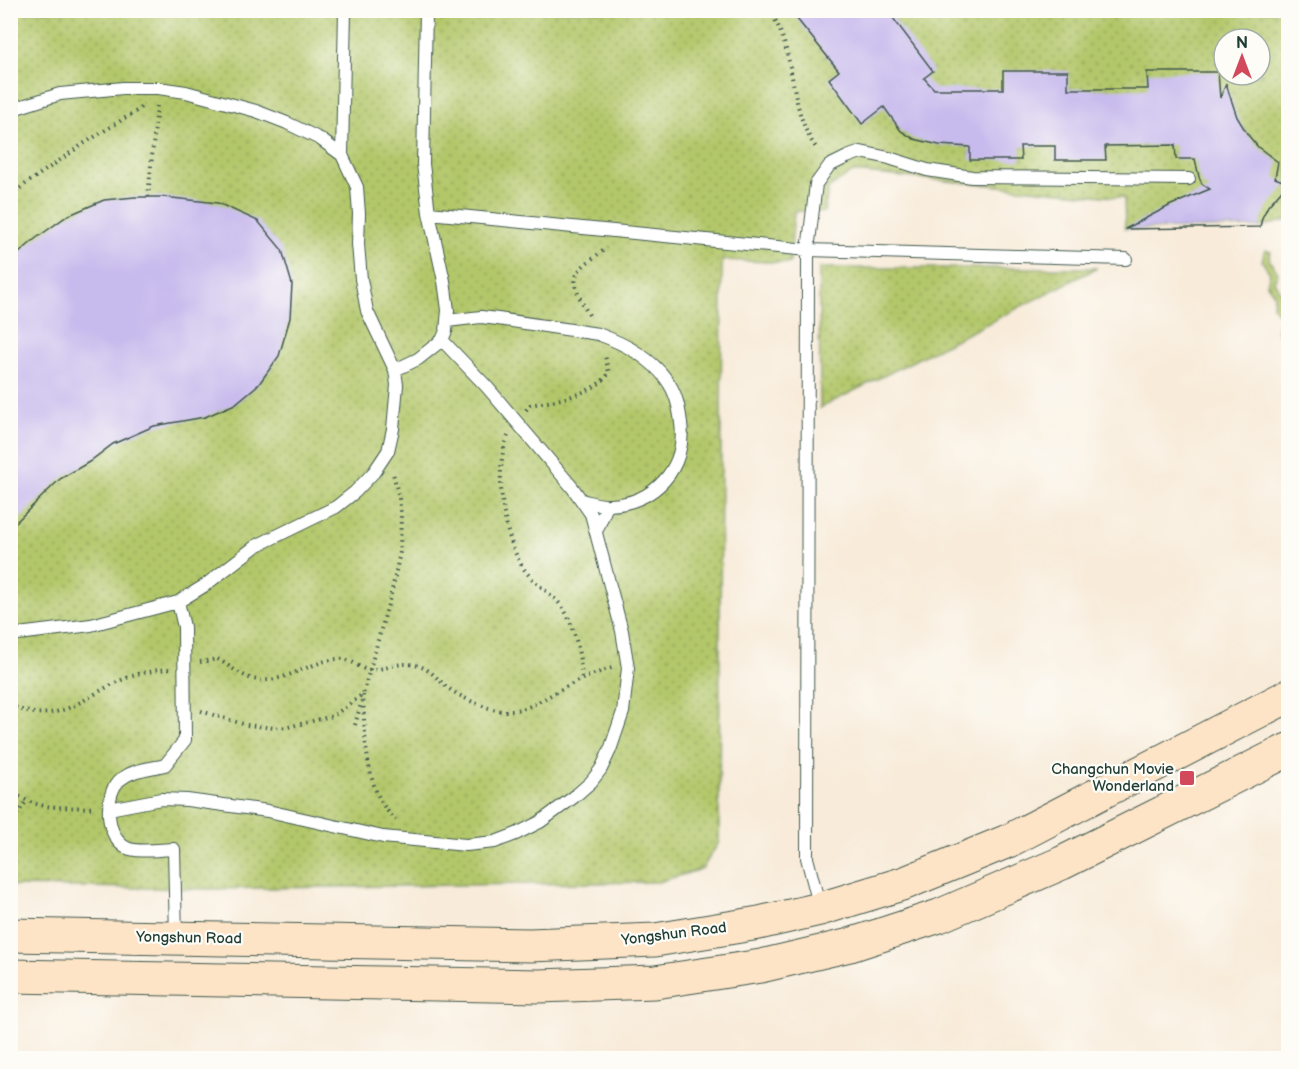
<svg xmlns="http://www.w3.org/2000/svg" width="1299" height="1069" font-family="'Balsamiq Sans',sans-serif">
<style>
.grass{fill:url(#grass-dots);stroke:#698250;stroke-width:1.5;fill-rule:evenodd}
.building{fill:#c7baed}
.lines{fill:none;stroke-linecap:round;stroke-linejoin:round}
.service-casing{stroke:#40574d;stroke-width:14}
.secondary-casing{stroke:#40574d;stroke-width:35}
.path{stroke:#40574d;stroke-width:4;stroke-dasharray:1.5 4.5;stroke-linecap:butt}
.service{stroke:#fff;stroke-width:12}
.secondary{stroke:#fee4c6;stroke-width:33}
.poi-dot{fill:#d1495b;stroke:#fdfcf7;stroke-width:2}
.labels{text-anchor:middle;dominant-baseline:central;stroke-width:4.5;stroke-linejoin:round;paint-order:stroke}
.poi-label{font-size:15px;fill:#1f3d34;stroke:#fdfcf7;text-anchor:end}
.street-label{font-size:15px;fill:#1f3d34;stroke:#fdfcf7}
</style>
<defs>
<pattern id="grass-dots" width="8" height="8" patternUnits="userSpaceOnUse" patternTransform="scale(1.5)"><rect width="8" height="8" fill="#b3c76b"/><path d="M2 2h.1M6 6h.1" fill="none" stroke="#91a359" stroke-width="1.8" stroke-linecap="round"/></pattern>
</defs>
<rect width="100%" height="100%" fill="#fdfcf7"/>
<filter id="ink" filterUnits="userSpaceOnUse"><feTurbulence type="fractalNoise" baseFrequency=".0167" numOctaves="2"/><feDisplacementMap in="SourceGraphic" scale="12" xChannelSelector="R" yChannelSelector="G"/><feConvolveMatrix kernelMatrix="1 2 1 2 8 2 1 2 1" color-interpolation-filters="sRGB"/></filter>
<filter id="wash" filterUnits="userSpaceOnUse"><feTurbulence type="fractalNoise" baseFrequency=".008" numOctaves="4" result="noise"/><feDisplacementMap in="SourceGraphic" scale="24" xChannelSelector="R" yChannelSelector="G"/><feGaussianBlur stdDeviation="1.35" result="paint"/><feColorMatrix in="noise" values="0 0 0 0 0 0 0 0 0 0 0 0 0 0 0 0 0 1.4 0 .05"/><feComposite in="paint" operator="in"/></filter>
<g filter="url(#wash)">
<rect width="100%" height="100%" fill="#f8ebd9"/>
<!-- grass -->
<path class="grass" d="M11 11H1288V220L1260 227 1125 229 1124 198 853 172 828 189 824 212 794 211 790 263 722 260 719 842 702 869 658 882 209 889 11 886ZM1224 39H1260V75H1224Z
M1265 250 1271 252 1269 260 1278 272 1274 282 1281 292C1280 309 1287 312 1285 329L1288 335V358C1283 348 1284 340 1277 331L1280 317 1273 306 1274 294 1267 284 1270 273 1262 261Z
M819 268H1097L820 408Z"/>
<g id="blocks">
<!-- building -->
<path class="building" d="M799 10H887L933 71 924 78 934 89H1003V71H1068V89H1148L1147 72H1218L1220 98 1226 84 1237 117 1248 135 1258 147 1278 162 1275 178 1288 183 1268 206 1262 218 1260 227 1125 229 1171 205 1210 189 1202 184 1199 177 1195 159H1176L1175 145 1105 146 1106 160H1055V146H1020L1021 160H970V147L939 145 914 139 901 131 884 107 862 124 829 79 839 71 797 19Z
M135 197H163L218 203 258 221 282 250 292 284 290 318 279 356 259 384 235 404 205 417 154 426 113 444 89 462 60 479 10 528V261L35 239 67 216 104 200Z"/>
</g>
</g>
<g filter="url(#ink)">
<use href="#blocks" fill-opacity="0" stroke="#40574d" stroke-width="1.5"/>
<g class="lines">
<!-- service casing -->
<g class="service-casing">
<path id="service" d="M10 110 60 94 123 88H158L186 92 256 111 287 123 320 139 342 155 357 187 359 214 358 244 361 279 367 311 395 370 397 385 393 429 388 451 374 472 355 492 336 507 256 546 204 586 178 602 91 625 10 635
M342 155 345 10
M429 213 808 250 816 184 829 166 847 157 861 152 889 158 927 170 972 177 1189 179
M447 321 481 317 498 319 598 334C623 343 650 357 666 379 676 392 679 407 681 423 687 468 654 504 609 505 600 506 590 502 581 500
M395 370 418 359 442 340 446 331 448 310 444 281 429 213 423 164 426 10
M596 532 607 506
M109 809 161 799 187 800 268 811 383 837 466 845 495 842 516 834 540 822 574 797 591 782 601 769 610 750 623 712 628 668 622 631 591 514 572 487 487 387 442 340
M820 908 807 858 808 250 1126 259
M176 938 174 849C162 849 137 853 127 848 105 838 103 793 121 779 134 769 149 769 165 765L185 740 184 627 178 602"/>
</g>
<!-- secondary casing -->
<g class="secondary-casing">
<path id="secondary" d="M10 935 530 945 655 940 759 923 820 909 905 883 1008 841 1288 696
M10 976 539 986 655 982 761 966 850 945 939 916 1062 863 1288 750"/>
</g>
<!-- path -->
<path class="path" d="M769 10C798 52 787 109 817 149
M10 195 83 144 138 110 144 104
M148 197 157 105
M10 254 14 257
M589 315C566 275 572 273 607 248
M526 410 530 405C553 401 595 395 609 373L605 355
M508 436C493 469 503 539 524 569 535 585 552 593 563 608 576 628 580 656 582 679
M200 662 217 659C229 665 239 675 253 679 281 686 308 662 336 659 352 657 359 670 370 670 385 670 399 661 415 665 430 668 437 679 448 688 460 697 488 710 503 711 527 711 538 702 558 691 575 682 594 673 612 668
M363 695C365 734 364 793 396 820
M10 705C58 729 83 696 124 679 138 673 155 670 170 669
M201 711 246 725 275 728 288 727 333 716 363 694 392 590 400 552 401 515 399 498 393 473
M355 725 363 696
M10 789C35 812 61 806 92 808
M10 824 26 802"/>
<!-- service -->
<use href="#service" class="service"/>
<!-- secondary -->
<use href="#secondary" class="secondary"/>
</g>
</g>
<!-- markers -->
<rect class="poi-dot" x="1179" y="770" width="16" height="16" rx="3"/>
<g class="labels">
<!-- poi labels -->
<g class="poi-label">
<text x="1174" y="769">Changchun Movie<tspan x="1174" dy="17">Wonderland</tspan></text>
</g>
<!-- street labels -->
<g class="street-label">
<text transform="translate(674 934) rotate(-7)">Yongshun Road</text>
<text transform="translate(189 938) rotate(1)">Yongshun Road</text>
</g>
</g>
<!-- margin -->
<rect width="1299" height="1069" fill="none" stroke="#fdfcf7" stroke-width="36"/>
<!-- north arrow -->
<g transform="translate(1242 57)"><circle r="28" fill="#fdfcf7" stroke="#a4b0a9" stroke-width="1.5"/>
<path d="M0-4.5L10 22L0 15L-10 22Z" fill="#d1495b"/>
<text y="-9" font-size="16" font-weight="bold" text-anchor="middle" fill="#1f3d34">N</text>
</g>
</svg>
